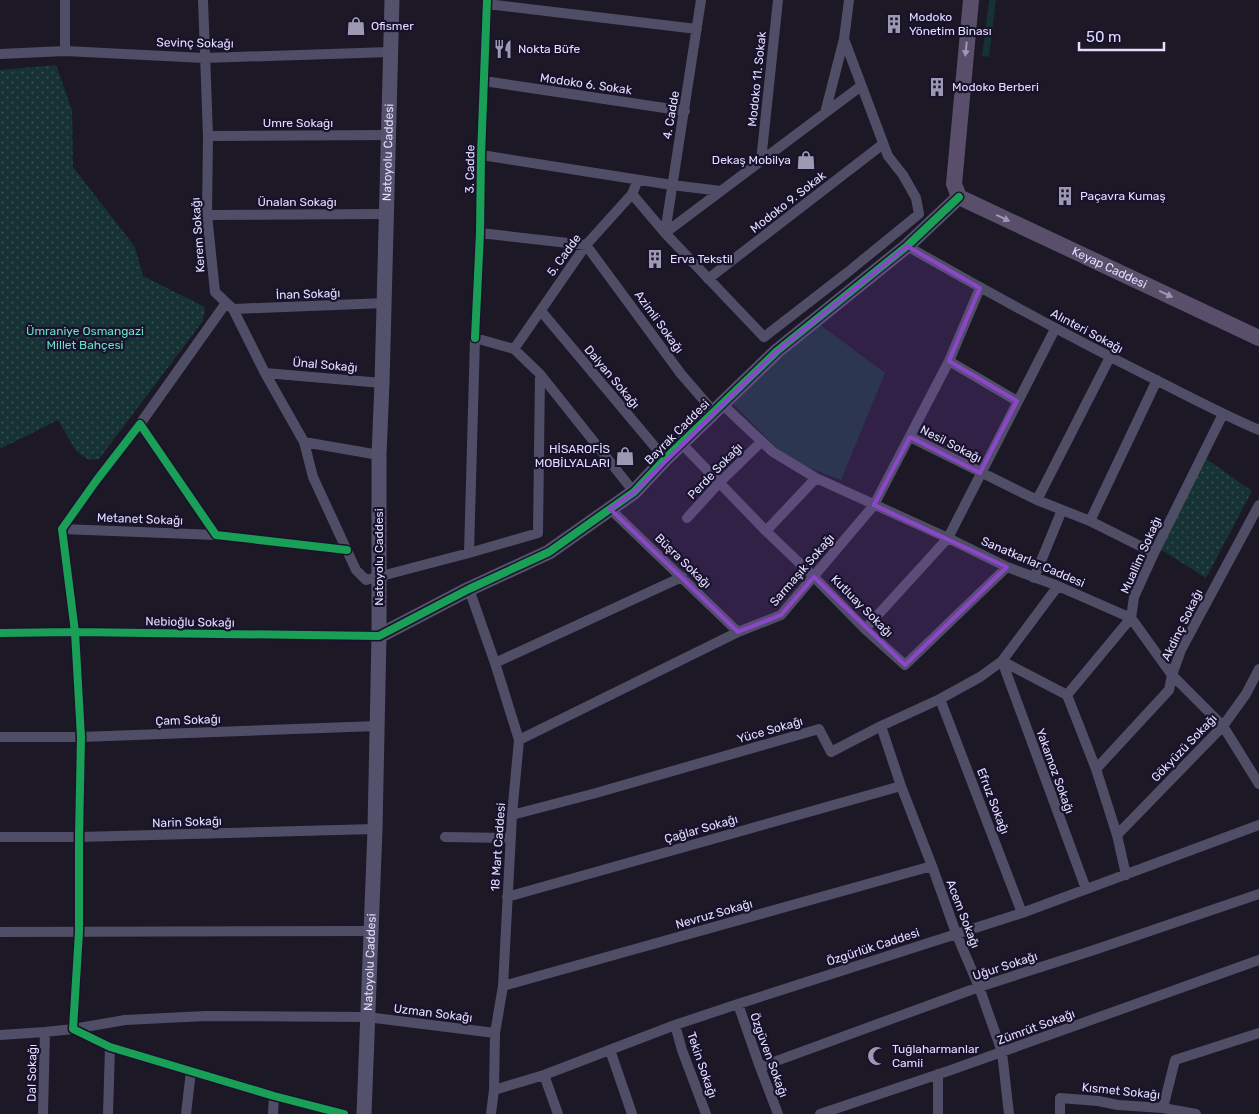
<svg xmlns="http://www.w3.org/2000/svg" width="1259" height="1114" font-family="Rubik,sans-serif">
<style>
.grass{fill:#163234}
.park{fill:url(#park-dots)}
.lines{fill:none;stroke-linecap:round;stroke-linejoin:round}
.street{stroke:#504e67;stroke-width:10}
.secondary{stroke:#54516c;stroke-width:15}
.primary{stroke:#594f6a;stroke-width:16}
.cycleway-casing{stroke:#18122c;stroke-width:11}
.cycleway{stroke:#1a9f57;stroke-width:8}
.oneway{fill:#9e96b4}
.marked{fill:#8b47c8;fill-opacity:0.2;stroke:#8b47c8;stroke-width:4;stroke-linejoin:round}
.labels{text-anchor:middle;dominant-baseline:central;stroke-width:4.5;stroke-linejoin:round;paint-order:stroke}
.poi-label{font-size:12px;fill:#e3defe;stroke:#18122c;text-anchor:start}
.street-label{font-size:12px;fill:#e3defe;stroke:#18122c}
.park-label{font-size:12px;fill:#6adfc6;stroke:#18122c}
</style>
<defs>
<pattern id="park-dots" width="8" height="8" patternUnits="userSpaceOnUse" patternTransform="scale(1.25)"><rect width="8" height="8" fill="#163234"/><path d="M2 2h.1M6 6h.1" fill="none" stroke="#384f52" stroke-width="1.8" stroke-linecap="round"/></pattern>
</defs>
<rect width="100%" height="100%" fill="#1c1826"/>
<!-- grass -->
<path class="grass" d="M989 0H996L989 57 982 56Z
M819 324 885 373 841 480 789 460 728 399Z"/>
<!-- park -->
<path class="park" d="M56 65 72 110 73 167 135 247 143 276 205 307 203 321 99 459 89 460 76 451 58 420 0 449V70Z
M1205 458 1252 491 1206 578 1160 549Z"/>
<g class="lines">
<!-- street -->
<path class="street" d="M203 0 208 136 207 215 215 292 233 309 265 373 304 442 379 455
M487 4 697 29
M65 51V0
M0 54 65 51 204 58 390 52
M484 81 685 111
M825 113 844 39
M208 136 388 135
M481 155 672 185 721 191
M761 161 778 0
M632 194 665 233 764 337 848 272 919 214 916 198 903 175 888 156 844 39 849 0
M207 215 386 214
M480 233 586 245 681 374 714 412
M665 233 861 86
M665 233 701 0
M907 246C989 293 1072 338 1156 380 1190 397 1224 415 1259 430
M708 279 883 144
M233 309 385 303
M541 311 665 459
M475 338 514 349 540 374 538 533 469 553 475 338 480 233 481 155 487 0
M514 349 586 245 632 194 638 180
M949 361 1017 401
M265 373 382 383
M540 374 634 492
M722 404 773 452 816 478 948 538 1007 567 1058 586 1131 618 1172 675 1223 726 1259 784
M140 424 226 303
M910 437 1037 500 1090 521 1154 553
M304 442 313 477 356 570 366 580 469 553
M681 443 766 531 814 577 865 629 905 665 1007 567
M1037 500 1110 357
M610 509 738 632
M687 518 719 483 761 442
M1090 521 1157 380
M62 529 216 535
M766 531 816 478
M1034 578 1062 510
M469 589 495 663 519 740 512 815 503 986 495 1033 494 1090 491 1114
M865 629 948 538 1055 329
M0 633 75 632 379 636
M1002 661 1067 695 1096 769 1117 835 1126 875
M1002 661 1086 889
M495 663 682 577
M1067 695 1131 618 1134 597 1154 553 1223 414
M940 699 1022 913
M881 726 901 786 932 866 956 933 979 987 1002 1052 1009 1114
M0 737H81L377 726
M519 740 738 632 781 615 874 505 949 361 980 288
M1096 769 1169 690 1172 675 1181 650 1259 505
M512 815 596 793 819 729 831 752 881 726 940 699 980 677 1002 661 1058 586
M1117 835 1223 726 1246 694 1259 669
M0 837H79L375 829
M445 837 511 838
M507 897 901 786
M0 932 371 931
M503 986 932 866
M738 1004 760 1067 778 1114
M675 1025 682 1050 706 1114
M0 1035 45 1032 73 1029 125 1020 206 1016 367 1017 495 1033
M610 1050 632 1114
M760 1067 979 987 1094 950 1259 894
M544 1075 558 1114
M494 1090 544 1075 675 1025 738 1004 1022 913 1259 825
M1163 1108 1175 1060 1259 1033
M43 1114 45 1032
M108 1114 110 1047
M186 1114 191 1071
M273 1114 274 1096
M344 1114 274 1096 110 1047 73 1029 79 932V837L81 737 75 632 62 529 96 481 140 424 216 535 347 550
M820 1114 951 1070 1259 960
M938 1114V1074
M1060 1114V1098L1098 1101 1118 1105 1163 1108 1196 1114"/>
<!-- secondary -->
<g class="secondary">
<path d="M379 636 469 589 549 552 634 492 665 459 777 351 907 246 959 197"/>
<path id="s1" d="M364 1114 375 829 379 636V455L382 383 392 0"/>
</g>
<!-- primary -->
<path class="primary" id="s2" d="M971 0 954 184 959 197 1259 338"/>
<!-- cycleway casing -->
<g class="cycleway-casing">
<path id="cycleway" d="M475 338 480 233 481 155 487 0
M0 633 75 632 379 636 469 589 549 552 634 492 665 459 777 351 907 246 959 197
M344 1114 274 1096 110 1047 73 1029 79 932V837L81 737 75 632 62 529 96 481 140 424 216 535 347 550"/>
</g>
<!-- cycleway -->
<use href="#cycleway" class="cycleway"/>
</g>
<!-- one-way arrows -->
<defs><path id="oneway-solid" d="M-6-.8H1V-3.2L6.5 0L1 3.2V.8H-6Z" transform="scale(1.25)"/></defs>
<g class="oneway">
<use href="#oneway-solid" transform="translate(966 49) rotate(96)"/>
<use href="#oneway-solid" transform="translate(1003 218) rotate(25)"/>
<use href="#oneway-solid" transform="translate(1166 294) rotate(25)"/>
</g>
<!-- marked area -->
<path class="marked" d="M907 246 980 288 949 361 1017 401 980 473 910 437 874 505 1007 567 905 665 814 577 781 615 738 632 610 509 634 492 777 351Z"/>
<!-- icons -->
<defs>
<g id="building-bare" transform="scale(1.5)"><path d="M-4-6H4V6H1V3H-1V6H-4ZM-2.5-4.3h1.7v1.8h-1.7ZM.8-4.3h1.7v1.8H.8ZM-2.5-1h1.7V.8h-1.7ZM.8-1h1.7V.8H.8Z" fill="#9d99b2" stroke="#18122c" stroke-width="2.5" paint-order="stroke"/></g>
<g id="shop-bare" transform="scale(1.5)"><path d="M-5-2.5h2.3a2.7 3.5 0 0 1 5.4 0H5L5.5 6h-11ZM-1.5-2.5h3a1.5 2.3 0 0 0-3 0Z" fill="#9d99b2" stroke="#18122c" stroke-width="2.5" paint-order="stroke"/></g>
<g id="restaurant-bare" transform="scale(1.5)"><path d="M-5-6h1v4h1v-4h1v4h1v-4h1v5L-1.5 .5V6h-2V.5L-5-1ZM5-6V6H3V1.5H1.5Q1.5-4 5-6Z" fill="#9d99b2" stroke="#18122c" stroke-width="2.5" paint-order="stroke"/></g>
<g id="mosque-bare" transform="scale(1.5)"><path d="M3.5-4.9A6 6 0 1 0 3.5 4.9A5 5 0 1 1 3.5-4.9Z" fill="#9d99b2" stroke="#18122c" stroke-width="2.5" paint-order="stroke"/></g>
</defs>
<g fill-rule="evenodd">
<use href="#building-bare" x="894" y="24"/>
<use href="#shop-bare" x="356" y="26"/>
<use href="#restaurant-bare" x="503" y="49"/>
<use href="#building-bare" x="937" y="87"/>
<use href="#shop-bare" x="806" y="160"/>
<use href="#building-bare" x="1065" y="196"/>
<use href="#building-bare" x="655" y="259"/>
<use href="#shop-bare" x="625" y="456"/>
<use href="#mosque-bare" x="877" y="1056"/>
</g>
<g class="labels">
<!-- poi labels -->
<g class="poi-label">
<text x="909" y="17">Modoko<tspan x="909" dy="14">Yönetim Binası</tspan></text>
<text x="371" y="26">Ofismer</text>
<text x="518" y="49">Nokta Büfe</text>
<text x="952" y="87">Modoko Berberi</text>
<text x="791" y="160" text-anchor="end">Dekaş Mobilya</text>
<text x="1080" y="196">Paçavra Kumaş</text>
<text x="670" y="259">Erva Tekstil</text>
<text x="610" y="449" text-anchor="end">HİSAROFİS<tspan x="610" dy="14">MOBİLYALARI</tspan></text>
<text x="892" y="1049">Tuğlaharmanlar<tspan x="892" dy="14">Camii</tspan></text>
</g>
<!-- street labels -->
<g class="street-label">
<text transform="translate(195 43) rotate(1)">Sevinç Sokağı</text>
<text transform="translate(757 79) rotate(-84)">Modoko 11. Sokak</text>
<text transform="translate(586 84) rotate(8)">Modoko 6. Sokak</text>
<text transform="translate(671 115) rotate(-80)">4. Cadde</text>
<text x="298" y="123">Umre Sokağı</text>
<text stroke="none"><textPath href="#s1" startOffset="962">Natoyolu Caddesi</textPath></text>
<text transform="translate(470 169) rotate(-89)">3. Cadde</text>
<text x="297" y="202">Ünalan Sokağı</text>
<text transform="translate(788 202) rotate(-38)">Modoko 9. Sokak</text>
<text transform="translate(198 235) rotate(-94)">Kerem Sokağı</text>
<text transform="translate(564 255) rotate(-54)">5. Cadde</text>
<text stroke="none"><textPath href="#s2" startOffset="365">Keyap Caddesi</textPath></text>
<text transform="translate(308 294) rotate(-2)">İnan Sokağı</text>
<text transform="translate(659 322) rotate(54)">Azimli Sokağı</text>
<text transform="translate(1087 331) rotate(28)">Alınteri Sokağı</text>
<text transform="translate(325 365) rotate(5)">Ünal Sokağı</text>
<text transform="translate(612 377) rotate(50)">Dalyan Sokağı</text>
<text transform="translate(677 432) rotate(-45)">Bayrak Caddesi</text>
<text transform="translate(951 444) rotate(27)">Nesil Sokağı</text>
<text transform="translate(715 471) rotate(-46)">Perde Sokağı</text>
<text transform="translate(140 519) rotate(2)">Metanet Sokağı</text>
<text transform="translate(1141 555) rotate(-66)">Muallim Sokağı</text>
<text transform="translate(379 557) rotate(-90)">Natoyolu Caddesi</text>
<text transform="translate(683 561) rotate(44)">Büşra Sokağı</text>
<text transform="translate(1033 562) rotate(23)">Sanatkarlar Caddesi</text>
<text transform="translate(802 570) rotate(-49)">Sarmaşık Sokağı</text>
<text transform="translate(862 606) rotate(45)">Kutluay Sokağı</text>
<text transform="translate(190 622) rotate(1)">Nebioğlu Sokağı</text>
<text transform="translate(1182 625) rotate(-64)">Akdinç Sokağı</text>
<text transform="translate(188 720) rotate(-2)">Çam Sokağı</text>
<text transform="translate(770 730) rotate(-16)">Yüce Sokağı</text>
<text transform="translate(1184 748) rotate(-46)">Gökyüzü Sokağı</text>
<text transform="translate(1055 771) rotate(70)">Yakamoz Sokağı</text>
<text transform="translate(993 801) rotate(69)">Efruz Sokağı</text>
<text transform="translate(187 822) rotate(-2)">Narin Sokağı</text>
<text transform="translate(701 829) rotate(-16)">Çağlar Sokağı</text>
<text transform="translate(498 847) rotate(-86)">18 Mart Caddesi</text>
<text transform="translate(714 914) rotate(-16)">Nevruz Sokağı</text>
<text transform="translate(963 914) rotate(69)">Acem Sokağı</text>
<text transform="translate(873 947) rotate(-18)">Özgürlük Caddesi</text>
<text stroke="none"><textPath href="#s1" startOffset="152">Natoyolu Caddesi</textPath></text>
<text transform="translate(1005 966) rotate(-18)">Uğur Sokağı</text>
<text transform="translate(433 1013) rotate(7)">Uzman Sokağı</text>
<text transform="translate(1036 1027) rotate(-20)">Zümrüt Sokağı</text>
<text transform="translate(769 1055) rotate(70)">Özgüven Sokağı</text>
<text transform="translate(702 1065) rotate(71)">Tekin Sokağı</text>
<text transform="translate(32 1073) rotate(-89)">Dal Sokağı</text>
<text transform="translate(1121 1091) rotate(6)">Kısmet Sokağı</text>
</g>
<!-- park labels -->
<g class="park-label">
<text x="85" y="331">Ümraniye Osmangazi<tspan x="85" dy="14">Millet Bahçesi</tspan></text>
</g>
</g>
<!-- scale -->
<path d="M1079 42v8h85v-8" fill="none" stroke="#e3defe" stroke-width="2.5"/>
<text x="1086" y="42" font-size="15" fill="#e3defe" stroke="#18122c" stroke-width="4" paint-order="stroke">50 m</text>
</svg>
